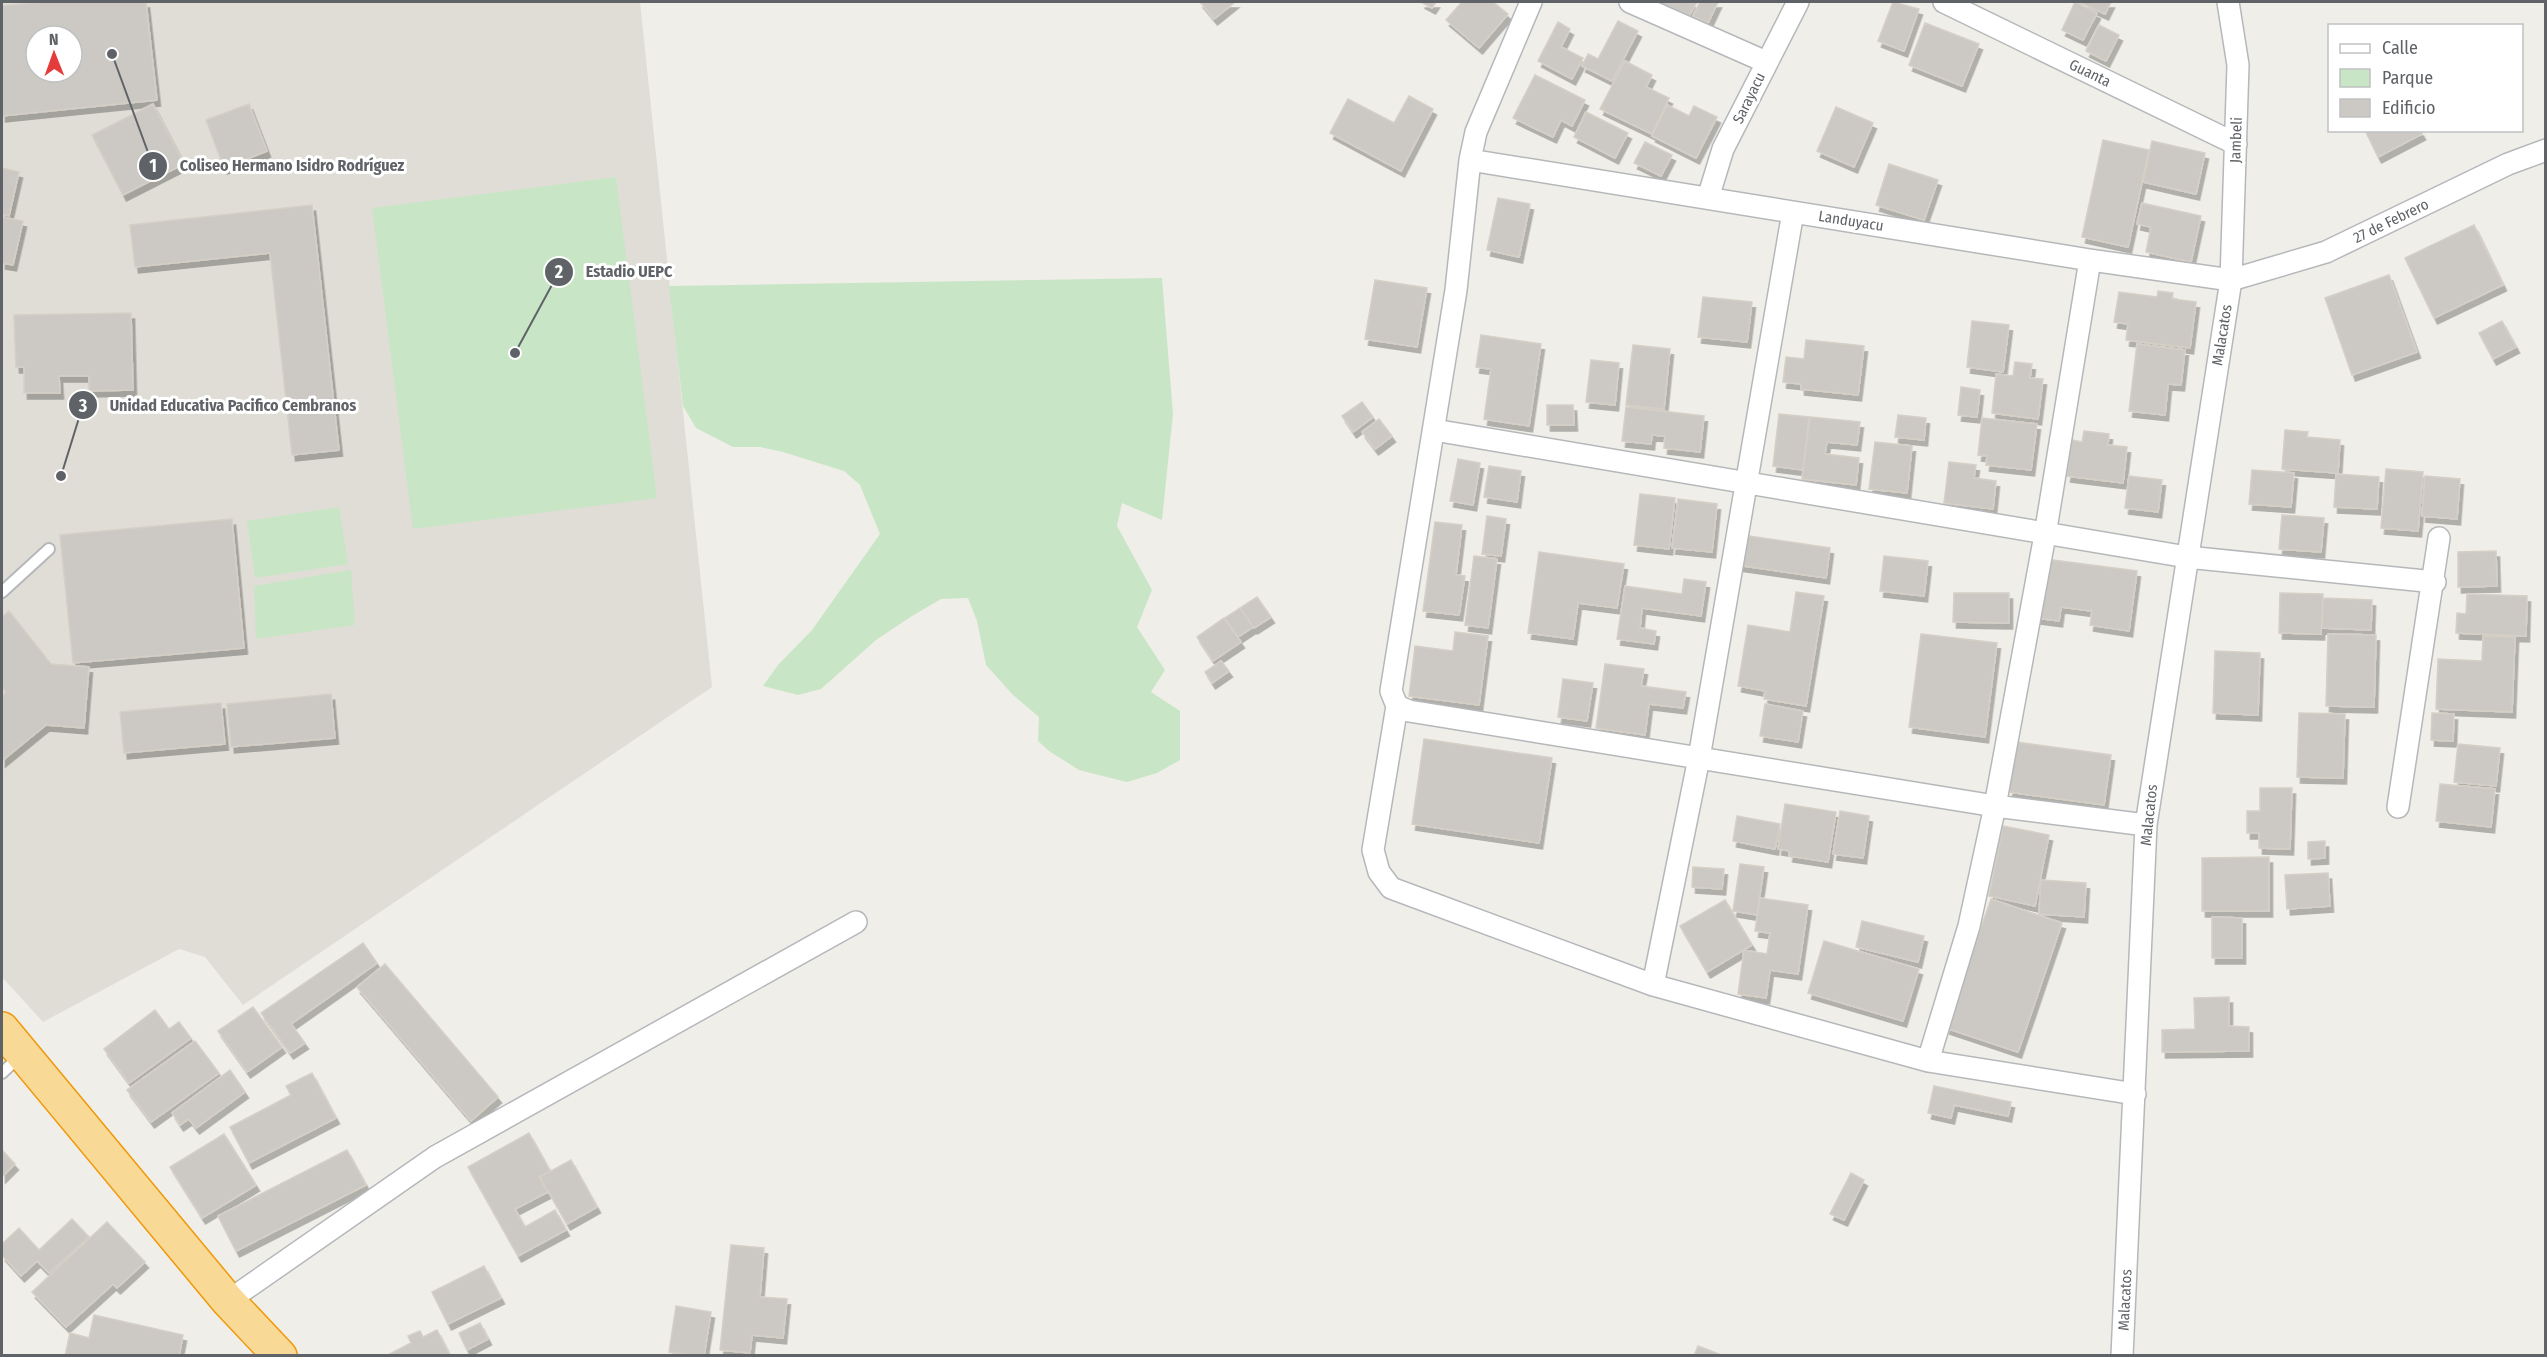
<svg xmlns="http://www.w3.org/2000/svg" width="2547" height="1357" font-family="'Fira Sans Condensed',sans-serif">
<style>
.education{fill:#e0ddd6;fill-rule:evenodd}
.green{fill:#c8e6c6}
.building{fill:#ccc9c4;stroke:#d5cfc6;stroke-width:1.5;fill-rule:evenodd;filter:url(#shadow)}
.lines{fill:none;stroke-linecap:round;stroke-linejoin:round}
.lane-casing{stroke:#b5b8bb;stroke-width:14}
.street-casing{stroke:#b5b8bb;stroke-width:24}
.highway-casing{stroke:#ef9809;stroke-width:36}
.lane{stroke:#fff;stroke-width:10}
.street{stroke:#fff;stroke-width:21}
.highway{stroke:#f9d996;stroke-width:33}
.labels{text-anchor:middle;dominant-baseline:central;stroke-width:6;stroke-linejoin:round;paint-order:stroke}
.street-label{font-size:15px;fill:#5f6367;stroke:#fff}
.leader{fill:none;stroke:#5f6367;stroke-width:2}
.callout-dot{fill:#5f6367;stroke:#fff;stroke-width:2}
.mark-label{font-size:18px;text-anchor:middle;font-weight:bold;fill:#fff}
.callout-label{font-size:16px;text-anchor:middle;font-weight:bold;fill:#5f6367;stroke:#fff;stroke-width:6;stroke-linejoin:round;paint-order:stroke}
</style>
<defs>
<filter id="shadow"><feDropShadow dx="3.5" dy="6" stdDeviation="0" flood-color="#0004"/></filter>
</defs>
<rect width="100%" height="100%" fill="#f0eee8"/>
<!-- education -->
<path class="education" d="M2 2H640L712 687 243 1005 205 957 179 949 43 1022 2 977ZM36 36H72V72H36Z"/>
<!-- green -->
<path class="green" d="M616 177 657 498 413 529 372 208Z
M1162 278 1173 414 1162 520 1122 503 1117 526 1152 590 1137 627 1165 670 1151 692 1180 711V760L1157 773 1127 782 1079 770 1049 751 1038 741 1039 717 1013 695 986 665 977 621 968 598 941 599 912 616 876 640 821 689 798 695 763 686 778 665 812 630 880 534 860 485 844 471 783 452 760 447H733L696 428 683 406 669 286Z
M339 507 348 564 255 578 247 521Z
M351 570 355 625 256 639 254 586Z"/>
<!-- building -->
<path class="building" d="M40 2H146L157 100 2 116V6ZM36 36H72V72H36Z
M1200 2H1235L1214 19Z
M1421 2H1436L1432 8Z
M1462 2H1493L1508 14 1479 48 1446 20Z
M1649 2H1697L1684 25Z
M1700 2H1718L1708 23 1693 16Z
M1893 2 1919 9 1904 51 1878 41Z
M2075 2 2097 13 2083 40 2062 30Z
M2079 2H2111L2105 14Z
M1618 21 1638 31 1612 81 1582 66 1588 54 1598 59Z
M1558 22 1570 29 1561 47 1583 58 1572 79 1538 61Z
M1925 23 1979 44 1962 86 1909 65Z
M2099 25 2119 35 2106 61 2086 51Z
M1625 61 1652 75 1646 87 1669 98 1652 134 1600 109Z
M1535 75 1585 100 1572 126 1561 120 1553 137 1513 118Z
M1409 96 1433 109 1401 171 1330 133 1348 99 1394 123Z
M153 104 184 164 123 195 92 135Z
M249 104 267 151 224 168 206 120Z
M1667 105 1689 116 1694 106 1717 117 1696 158 1652 136Z
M1836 107 1873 123 1854 167 1817 151Z
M1586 112 1628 133 1615 158 1574 137Z
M2365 130H2420L2422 134 2378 157Z
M2103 140 2149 150 2128 247 2082 237Z
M2152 141 2205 153 2196 194 2143 182Z
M1645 142 1672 155 1661 176 1634 163Z
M1889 164 1938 180 1924 220 1876 205Z
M2 168 19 172 9 216 2 214Z
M1498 198 1530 204 1519 257 1487 250Z
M2142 203 2201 216 2191 262 2146 252 2151 227 2137 224Z
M312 205 339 450 292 455 270 253 135 267 130 225Z
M2 217 23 221 13 265 2 263Z
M2474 225 2503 285 2434 318 2405 258Z
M2389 275 2417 352 2352 375 2325 298Z
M1375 280 1427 288 1417 347 1365 339Z
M2158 291 2173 293 2172 299 2196 302 2190 348 2126 340 2128 324 2114 322 2119 292 2157 297Z
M1703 297 1752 302 1747 342 1698 337Z
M131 313 133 390 89 391V376H59L60 393H24V367H16L14 315Z
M1972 321 2009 325 2003 372 1967 367Z
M2502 321 2516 347 2493 359 2479 333Z
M1481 335 1541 344 1529 426 1484 419 1491 369 1476 367Z
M1806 340 1864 346 1858 395 1801 389V384L1783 382 1786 357 1804 359Z
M2137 344 2185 350 2181 385 2168 384 2165 415 2129 411Z
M1633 345 1670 349 1664 409 1626 405Z
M1591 360 1619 363 1615 405 1586 402Z
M2015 362 2032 364 2030 378 2043 379 2038 419 1992 413 1996 374 2013 376Z
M1961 387 1980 390 1977 417 1958 415Z
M1362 402 1373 417 1353 432 1342 416Z
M1547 405H1573L1574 425H1547Z
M1626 407 1704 416 1700 452 1664 448 1665 436 1652 435 1651 444 1622 441Z
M1779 414 1809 417 1803 470 1773 466Z
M1898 415 1926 418 1924 440 1895 437Z
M1810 417 1860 422 1857 445 1827 442 1825 454 1859 458 1856 485 1802 479Z
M1982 418 2037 424 2031 470 1986 465 1987 456 1978 455Z
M1379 419 1392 436 1375 449 1362 432Z
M2285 430 2308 432 2307 437 2340 440 2338 473 2282 469Z
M2084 431 2109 434 2108 445 2127 447 2123 483 2067 476 2072 440 2082 442Z
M1875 442 1912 446 1907 493 1869 489Z
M1458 459 1480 463 1473 505 1450 501Z
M1949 462 1976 465 1974 478 1996 481 1993 509 1944 503Z
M1489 466 1521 471 1517 502 1484 497Z
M2386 469 2423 472 2418 531 2381 528Z
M2252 470 2294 473 2291 507 2249 504Z
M2336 474 2379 477 2377 509 2334 507Z
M2129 476 2162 480 2158 512 2125 508Z
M2425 476 2460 479 2457 519 2422 516Z
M1640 494 1675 498 1669 549 1634 545Z
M1678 499 1717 504 1712 552 1672 548Z
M2282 515 2324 518 2321 552 2279 549Z
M1487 516 1506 519 1501 556 1482 554Z
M232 519 244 648 73 663 60 535Z
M1435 522 1462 525 1456 575 1465 576 1459 615 1423 611Z
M1742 535 1830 548 1826 578 1737 565Z
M2496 551 2497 586 2458 587V552Z
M1539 552 1624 564 1617 608 1578 603 1573 639 1528 633Z
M1474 556 1497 559 1488 628 1465 625Z
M1884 556 1928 561 1924 596 1880 591Z
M2045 559 2137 571 2129 631 2090 625 2092 611 2061 607 2059 621 2037 618Z
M1684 579 1706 582 1701 616 1642 608 1640 628 1656 631 1654 644 1617 639 1625 586 1682 594Z
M1796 592 1824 596 1806 706 1764 699 1765 691 1738 686 1748 625 1790 632Z
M1954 593H2009V623L1953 622Z
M2280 593 2323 594 2321 634 2279 633Z
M2467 594 2527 596 2526 636 2456 633 2457 613 2466 614Z
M1257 597 1271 617 1254 628 1240 608Z
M2323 598 2372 600 2371 630 2322 628Z
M1240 608 1253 627 1238 637 1225 618Z
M9 611 51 664 89 667 84 728 46 725 2 761V696L6 692 2 687V617Z
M1224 618 1241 642 1213 661 1197 637Z
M1455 632 1488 636 1479 705 1409 696 1415 646 1453 651Z
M1921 634 1997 643 1985 737 1909 727Z
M2328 634 2376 635 2374 707 2326 706Z
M2483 636 2515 637 2512 712 2436 709 2438 659 2482 661Z
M2215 651 2260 653 2258 715 2213 713Z
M1221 661 1229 671 1212 683 1205 672Z
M1605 664 1644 669 1641 686 1686 692 1683 708 1649 704 1645 735 1596 728Z
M1563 679 1593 683 1587 721 1558 717Z
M331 694 335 738 231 747 227 704Z
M221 703 225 744 124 753 120 712Z
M1765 704 1803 711 1798 742 1760 736Z
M2299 713 2345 714 2343 778 2297 777Z
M2432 713 2454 714 2453 741 2431 740Z
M1424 739 1552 758 1539 843 1412 824Z
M2016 742 2111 755 2104 805 2009 792Z
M2458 744 2500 748 2496 786 2454 782Z
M2440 784 2495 789 2491 827 2436 821Z
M2260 788H2292L2290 849 2259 848V833H2247V811H2260Z
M1785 804 1836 812 1828 862 1789 856 1790 851 1778 849Z
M1840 811 1869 816 1863 858 1833 854Z
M1737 816 1780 824 1775 849 1733 841Z
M2003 826 2049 835 2035 906 1989 896Z
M2325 841V858L2308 859V842Z
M2269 857V911H2202V858Z
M1740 864 1764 867 1757 915 1733 911Z
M1693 867 1724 869 1722 889 1692 887Z
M2328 873 2330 906 2287 909 2285 875Z
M2041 880 2086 883 2084 917 2039 914Z
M1760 898 1808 905 1798 974 1770 970 1766 998 1738 994 1744 950 1767 954 1770 933 1755 931Z
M1991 899 2062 923 2018 1052 1946 1028Z
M1725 900 1752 945 1707 972 1680 926Z
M2212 917 2242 918V958H2212Z
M1862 921 1924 936 1918 962 1856 947Z
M1824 941 1919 969 1903 1021 1808 993Z
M363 943 377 963 291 1024 305 1043 290 1053 261 1013Z
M385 964 498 1097 471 1121 357 987Z
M2229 997V1026L2249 1027V1051L2162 1052V1030L2195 1029 2194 998Z
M253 1007 282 1047 247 1072 218 1031Z
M155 1010 169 1029 179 1022 191 1038 129 1083 104 1049Z
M195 1041 219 1073 151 1122 127 1090Z
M230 1070 245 1092 196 1128 189 1119 180 1125 172 1113Z
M312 1073 336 1118 249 1163 230 1127 291 1095 286 1086Z
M1934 1086 2011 1102 2008 1116 1954 1105 1951 1118 1928 1113Z
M529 1133 550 1171 539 1177 548 1192 515 1209 525 1227 555 1210 566 1230 518 1256 468 1167Z
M224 1134 256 1185 202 1218 170 1167Z
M2 1150 15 1164 2 1177Z
M347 1150 366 1185 236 1251 218 1216Z
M571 1160 597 1207 567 1224 540 1177Z
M1851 1173 1864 1180 1844 1220 1830 1214Z
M72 1219 89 1237 49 1273 37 1261 21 1276 2 1255V1244L19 1228 39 1250Z
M107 1222 145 1262 117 1288 113 1284 66 1327 32 1292Z
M731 1245 764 1248 760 1297 787 1299 783 1338 752 1335 750 1353 720 1350Z
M484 1266 501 1298 448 1324 432 1292Z
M676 1306 711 1312 704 1356 669 1352Z
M94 1315 183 1335 179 1356H65L70 1333 89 1338Z
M480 1323 488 1339 467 1350 459 1333Z
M437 1330 450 1356H386L411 1343 408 1336 420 1331 423 1337Z
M1698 1346 1724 1356H1694Z"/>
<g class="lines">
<!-- lane casing -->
<g class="lane-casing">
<path id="lane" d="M2 592 49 549
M2 1073 21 1055"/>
</g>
<!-- street casing -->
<g class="street-casing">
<path id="street" d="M1531 2 1476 132 1470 160 1456 290 1391 691 1397 706 1409 711 1995 806 2146 825
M1630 2 1766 62
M1944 2 2236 144
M1470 160 2090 260 2231 280 2326 252 2508 164 2546 150
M1708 198 1723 149 1798 2
M1434 430 2187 557 2435 582
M1397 706 1373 850 1379 872 1391 888 1653 985 1928 1061 2135 1094
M2398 807 2439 538
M1653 985 1699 758 1793 212
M1928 1061 1969 926 1995 806 2045 535 2090 260
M228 1301 435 1157 856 922
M2122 1356 2146 825 2231 280 2238 65 2228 2"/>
</g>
<!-- highway casing -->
<g class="highway-casing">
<path id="highway" d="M2 1029 228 1301 280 1356"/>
</g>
<!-- lane -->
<use href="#lane" class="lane"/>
<!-- street -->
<use href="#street" class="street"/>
<!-- highway -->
<use href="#highway" class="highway"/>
</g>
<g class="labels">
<!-- street labels -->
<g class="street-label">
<text transform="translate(2090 73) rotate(26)">Guanta</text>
<text transform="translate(1749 98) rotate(-64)">Sarayacu</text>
<text transform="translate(2236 140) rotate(-88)">Jambeli</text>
<text transform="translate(1851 221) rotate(9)">Landuyacu</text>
<text transform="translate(2391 221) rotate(-26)">27 de Febrero</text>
<text transform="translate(2222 335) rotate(-81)">Malacatos</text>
<text transform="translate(2149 815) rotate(-84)">Malacatos</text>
<text transform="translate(2125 1300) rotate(-87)">Malacatos</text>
</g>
</g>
<!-- callouts -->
<path class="leader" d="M112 54L153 166M515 353L559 272M61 476L83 405"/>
<g class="callout-dot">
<circle cx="112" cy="54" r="6"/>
<circle cx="515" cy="353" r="6"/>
<circle cx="61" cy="476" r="6"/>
<circle cx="153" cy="166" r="15"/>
<circle cx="559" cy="272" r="15"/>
<circle cx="83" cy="405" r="15"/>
</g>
<g class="mark-label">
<text x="153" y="172">1</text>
<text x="559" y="278">2</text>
<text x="83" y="412">3</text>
</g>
<g class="callout-label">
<text x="292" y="171">Coliseo Hermano Isidro Rodríguez</text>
<text x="629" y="277">Estadio UEPC</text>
<text x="233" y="411">Unidad Educativa Pacifico Cembranos</text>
</g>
<!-- border -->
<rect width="2547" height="1357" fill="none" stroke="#5f6367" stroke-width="6"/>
<!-- legend -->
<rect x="2328" y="24" width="195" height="108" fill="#ffffff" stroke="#bfc1c2" stroke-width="1.5"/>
<rect x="2340" y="44" width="30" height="9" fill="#ffffff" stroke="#bfc1c2" stroke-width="1.5"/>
<text x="2382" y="54" font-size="18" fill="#5f6367">Calle</text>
<rect x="2340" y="69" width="30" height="18" fill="#c8e6c6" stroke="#bfc1c2" stroke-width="1.5"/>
<text x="2382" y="84" font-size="18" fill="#5f6367">Parque</text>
<rect x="2340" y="99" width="30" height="18" fill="#ccc9c4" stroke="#bfc1c2" stroke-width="1.5"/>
<text x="2382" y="114" font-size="18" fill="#5f6367">Edificio</text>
<!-- north arrow -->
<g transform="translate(54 54) rotate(359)"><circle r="28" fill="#ffffff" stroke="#bfc1c2" stroke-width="1.5"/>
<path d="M0-4.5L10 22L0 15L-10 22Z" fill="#e43c3a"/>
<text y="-9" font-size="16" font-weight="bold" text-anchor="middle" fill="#5f6367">N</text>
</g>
</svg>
